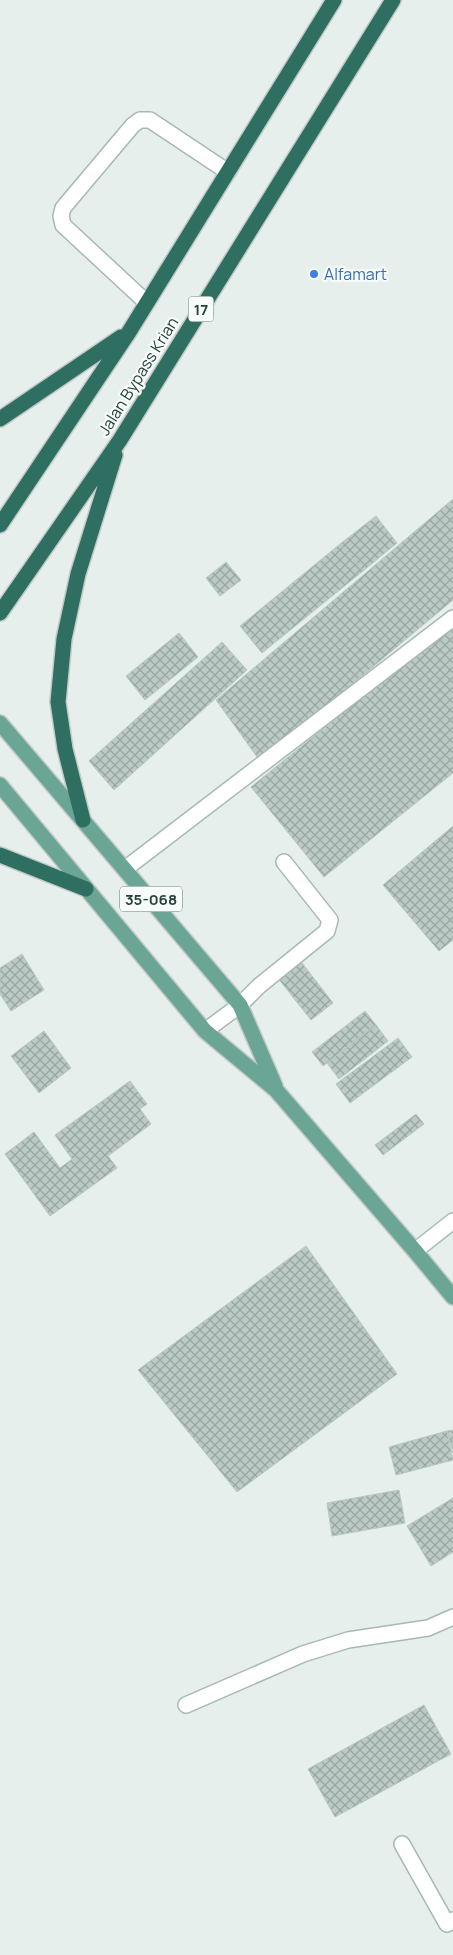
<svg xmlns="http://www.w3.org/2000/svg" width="453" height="1955" font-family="Manrope,sans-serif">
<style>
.building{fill:url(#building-cross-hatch);stroke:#b8c9c2}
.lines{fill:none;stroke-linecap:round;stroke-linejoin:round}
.lane-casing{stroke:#a8b8b2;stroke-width:18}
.street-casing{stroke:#a8b8b2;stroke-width:18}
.primary-casing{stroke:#c2cac8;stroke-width:18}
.highway-casing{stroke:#c2cac8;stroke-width:18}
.lane{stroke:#fff;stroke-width:15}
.street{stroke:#fff;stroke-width:15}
.primary{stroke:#6aa596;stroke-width:15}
.highway{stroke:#2f6f62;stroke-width:15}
.shop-dot{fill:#3f7fe0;stroke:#f7fbf9;stroke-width:2}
.labels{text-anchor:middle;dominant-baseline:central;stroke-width:4.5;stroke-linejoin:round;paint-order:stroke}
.shield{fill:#f7fbf9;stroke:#637a73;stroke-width:1}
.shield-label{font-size:15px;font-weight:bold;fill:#24423a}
.shop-label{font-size:16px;fill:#366cbe;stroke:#f7fbf9;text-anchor:start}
.street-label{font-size:16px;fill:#24423a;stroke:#f7fbf9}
</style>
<defs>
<pattern id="building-cross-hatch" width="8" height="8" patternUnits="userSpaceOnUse" patternTransform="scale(1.25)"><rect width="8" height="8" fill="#bbcac4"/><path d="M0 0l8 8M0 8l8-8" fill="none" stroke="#98a6a0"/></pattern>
</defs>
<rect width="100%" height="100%" fill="#e6efeb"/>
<!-- building -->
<path class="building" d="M453 499V600L260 761 216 700Z
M376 516 397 543 363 571 340 544Z
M340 544 363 571 262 653 240 626Z
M226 562 241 580 220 596 206 578Z
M453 624V773L324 877 251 787Z
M179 633 198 657 145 700 126 676Z
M222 642 247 670 114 790 89 761Z
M453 826V940L439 951 383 885Z
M22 954 44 990 11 1011 0 994V968Z
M299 959 333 1003 311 1020 277 977Z
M365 1011 376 1025 323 1066 312 1052Z
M376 1025 388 1041 339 1079 327 1063Z
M44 1031 71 1068 39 1093 11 1056Z
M398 1038 412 1057 350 1103 336 1084Z
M130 1081 147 1104 140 1109 151 1124 108 1156 117 1168 50 1216 5 1154 34 1132 60 1168 72 1159 55 1135Z
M416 1114 424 1124 383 1155 375 1145Z
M306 1246 397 1374 237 1492 138 1370Z
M453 1430V1453L447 1431Z
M447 1431 453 1460 396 1475 389 1447Z
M399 1490 405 1523 332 1536 327 1503Z
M453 1498V1552L431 1566 407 1526Z
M424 1705 451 1754 335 1817 308 1769Z"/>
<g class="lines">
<!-- lane casing -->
<g class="lane-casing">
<path id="lane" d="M146 302 63 225 61 216 63 208 133 125 140 120H150L228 172
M125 869 453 618
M205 1031 240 1005 259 986 327 931 330 920 284 862
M415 1251 453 1221
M402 1844 447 1924 453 1920"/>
</g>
<!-- street casing -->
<g class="street-casing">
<path id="street" d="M186 1705 303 1654 348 1640 428 1628 453 1617"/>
</g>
<!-- primary casing -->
<g class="primary-casing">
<path id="primary" d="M0 723 240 1005 275 1086
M0 785 205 1031 276 1090 415 1251 453 1297"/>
</g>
<!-- highway casing -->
<g class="highway-casing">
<path id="highway" d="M0 419 121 337
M0 525 129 332 334 0
M0 613 120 440 393 0
M83 820 65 749 58 702 64 639 78 574 115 455
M0 855 86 889"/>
</g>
<!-- lane -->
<use href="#lane" class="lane"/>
<!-- street -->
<use href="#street" class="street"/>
<!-- primary -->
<use href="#primary" class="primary"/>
<!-- highway -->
<use href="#highway" class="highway"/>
</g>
<!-- markers -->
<circle class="shop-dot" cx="314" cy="274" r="5"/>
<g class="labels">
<!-- shield labels -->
<g class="shield">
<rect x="188.5" y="296.5" width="25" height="25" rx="4"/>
<rect x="120" y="886.5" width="62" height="25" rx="4"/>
</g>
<g class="shield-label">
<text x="201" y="309">17</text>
<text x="151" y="899">35-068</text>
</g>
<!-- shop labels -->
<g class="shop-label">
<text x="324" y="274">Alfamart</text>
</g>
<!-- street labels -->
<g class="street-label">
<text transform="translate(138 376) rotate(-58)">Jalan Bypass Krian</text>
</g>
</g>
</svg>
